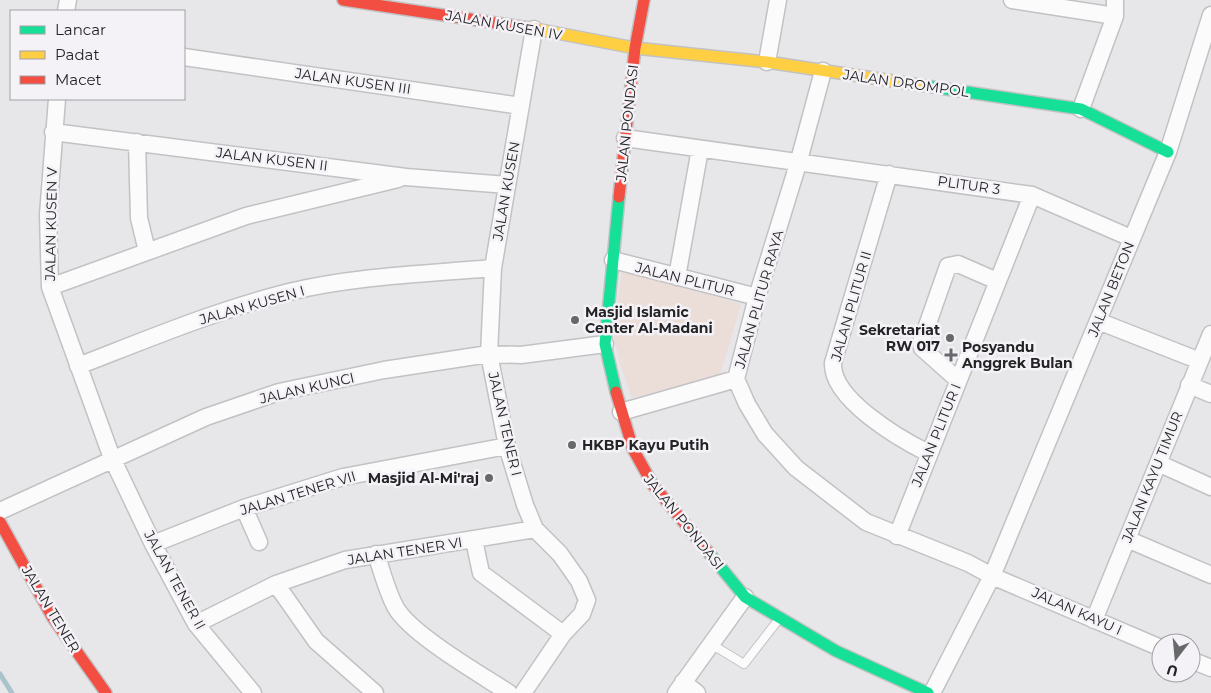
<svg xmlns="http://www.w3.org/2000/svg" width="1211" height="693" font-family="Montserrat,sans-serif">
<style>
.medical{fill:#ebded9}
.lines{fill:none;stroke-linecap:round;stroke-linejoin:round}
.stream{stroke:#aac4cc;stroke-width:5}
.lane-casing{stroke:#c2c2c4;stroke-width:10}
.street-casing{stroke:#c2c2c4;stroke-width:19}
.fast-casing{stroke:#c2c2c4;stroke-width:14}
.slow-casing{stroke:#c2c2c4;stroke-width:14}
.jam-casing{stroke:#c2c2c4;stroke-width:14}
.lane{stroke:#fbfbfc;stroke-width:8}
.street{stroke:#fbfbfc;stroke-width:16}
.fast{stroke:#16e098;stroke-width:11}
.slow{stroke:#ffcf43;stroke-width:11}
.jam{stroke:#f24e42;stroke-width:11}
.poi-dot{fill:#68686a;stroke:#f4f2f7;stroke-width:2}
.labels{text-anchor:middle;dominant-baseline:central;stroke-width:5;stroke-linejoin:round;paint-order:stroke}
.street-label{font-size:14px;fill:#242426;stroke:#f4f2f7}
.poi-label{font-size:14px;font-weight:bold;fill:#242426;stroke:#f4f2f7;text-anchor:start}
</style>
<rect width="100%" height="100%" fill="#e7e6e9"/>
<!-- medical -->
<path class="medical" d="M622 270 741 304 720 375 632 398 620 364 613 333Z"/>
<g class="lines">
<!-- stream -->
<path class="stream" d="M0 674 12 693"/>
<!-- lane casing -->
<g class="lane-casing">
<path id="lane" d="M711 644 744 664 779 619"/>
</g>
<!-- street casing -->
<g class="street-casing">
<path id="street" d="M1012 0 1115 16
M66 11 68 0
M184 57 521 106
M767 62 778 0
M823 71 798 164 757 297 736 379 747 404 765 434 796 468 866 522 968 563 992 576 1161 648
M57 99 48 215 50 287 112 458 153 544 196 624 253 693
M1081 109 1115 16V0
M53 132 406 177 507 185
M625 138 1032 195 1131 238
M137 142 139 218 147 251
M889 174 833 363C831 399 900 439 928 453
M613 260 757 297
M677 277 700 149
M50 287 246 216 398 179
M1098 321 1200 361
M78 366C148 339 217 310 289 292 355 276 425 274 493 268
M958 380 922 348 921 343 948 266 958 264 997 281
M1189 385 1211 394
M621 412 736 379
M1158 463 1211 487
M244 508 259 542
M0 511 206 417 279 392 384 370 489 354 521 355 605 344
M897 536 1032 195
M1127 539 1211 575
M474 540 481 573 563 634
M153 544 244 508 343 477 507 446
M376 554C382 571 387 592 396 608 412 635 480 674 509 693
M276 584 316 641 375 693
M1094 620 1211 334
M196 624 276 584 345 560 535 529
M1191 660 1211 668
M683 682 697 693
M523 693 563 634 582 614 587 600 579 581 560 554 535 529 525 505 507 446 489 354 493 268 534 29
M676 693 745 597
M932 693 992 576 1168 152 1211 15"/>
</g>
<!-- fast casing -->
<g class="fast-casing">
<path id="fast" d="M926 86 1081 109 1168 152
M616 392 605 344 619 197
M709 553 745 597 836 651 928 693"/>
</g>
<!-- slow casing -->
<g class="slow-casing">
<path id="slow" d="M536 29 635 48 767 62 926 86"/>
</g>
<!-- jam casing -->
<g class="jam-casing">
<path id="jam" d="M343 0 536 29
M619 197 635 48 644 0
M616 392 633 449 653 485 709 553
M0 522 53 618 106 693"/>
</g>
<!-- lane -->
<use href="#lane" class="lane"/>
<!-- street -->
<use href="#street" class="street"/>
<!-- fast -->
<use href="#fast" class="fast"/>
<!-- slow -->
<use href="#slow" class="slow"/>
<!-- jam -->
<use href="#jam" class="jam"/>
</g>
<!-- markers -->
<g class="poi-dot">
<circle cx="575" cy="320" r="5"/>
<circle cx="950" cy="338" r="5"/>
<path d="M948.5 347.5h5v5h5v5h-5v5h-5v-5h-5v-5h5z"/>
<circle cx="572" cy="445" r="5"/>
<circle cx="489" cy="478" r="5"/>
</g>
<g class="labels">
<!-- street labels -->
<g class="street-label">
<text transform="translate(504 25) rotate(10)">JALAN KUSEN IV</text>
<text transform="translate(353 81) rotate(8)">JALAN KUSEN III</text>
<text transform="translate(906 83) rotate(8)">JALAN DROMPOL</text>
<text transform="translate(627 123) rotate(-84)">JALAN PONDASI</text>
<text transform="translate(272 159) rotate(7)">JALAN KUSEN II</text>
<text transform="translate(969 185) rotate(8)">PLITUR 3</text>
<text transform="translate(506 191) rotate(-80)">JALAN KUSEN</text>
<text transform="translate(51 224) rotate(-89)">JALAN KUSEN V</text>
<text transform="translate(685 279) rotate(14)">JALAN PLITUR</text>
<text transform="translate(1111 289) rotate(-68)">JALAN BETON</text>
<text transform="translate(759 299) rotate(-74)">JALAN PLITUR RAYA</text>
<text transform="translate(252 305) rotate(-16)">JALAN KUSEN I</text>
<text transform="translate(851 306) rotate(-74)">JALAN PLITUR II</text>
<text transform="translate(307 388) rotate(-13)">JALAN KUNCI</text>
<text transform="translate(505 424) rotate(77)">JALAN TENER I</text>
<text transform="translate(936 435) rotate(-68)">JALAN PLITUR I</text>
<text transform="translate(1152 477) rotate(-68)">JALAN KAYU TIMUR</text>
<text transform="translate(298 493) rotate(-17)">JALAN TENER VII</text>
<text transform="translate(684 522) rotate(51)">JALAN PONDASI</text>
<text transform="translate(405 551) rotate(-9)">JALAN TENER VI</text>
<text transform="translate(175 580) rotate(61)">JALAN TENER II</text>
<text transform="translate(51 609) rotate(59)">JALAN TENER</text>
<text transform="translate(1077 611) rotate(24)">JALAN KAYU I</text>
</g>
<!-- poi labels -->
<g class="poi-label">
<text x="585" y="312">Masjid Islamic<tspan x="585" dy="16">Center Al-Madani</tspan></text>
<text x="940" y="330" text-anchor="end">Sekretariat<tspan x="940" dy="16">RW 017</tspan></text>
<text x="962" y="347">Posyandu<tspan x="962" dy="16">Anggrek Bulan</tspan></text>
<text x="582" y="445">HKBP Kayu Putih</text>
<text x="479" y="478" text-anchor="end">Masjid Al-Mi'raj</text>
</g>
</g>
<!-- legend -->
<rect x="10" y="10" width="175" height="90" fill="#f4f2f7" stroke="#a1a0a3"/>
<rect x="20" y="26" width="25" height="8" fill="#16e098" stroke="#a1a0a3"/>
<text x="55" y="35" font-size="15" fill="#242426">Lancar</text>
<rect x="20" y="51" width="25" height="8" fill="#ffcf43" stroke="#a1a0a3"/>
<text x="55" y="60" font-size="15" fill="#242426">Padat</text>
<rect x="20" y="76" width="25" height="8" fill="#f24e42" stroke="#a1a0a3"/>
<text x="55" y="85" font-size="15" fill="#242426">Macet</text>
<!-- north arrow -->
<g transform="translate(1176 658) rotate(196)"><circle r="24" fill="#f4f2f7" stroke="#a1a0a3"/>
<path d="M0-4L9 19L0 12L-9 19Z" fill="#68686a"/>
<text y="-8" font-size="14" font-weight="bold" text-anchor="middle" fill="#242426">U</text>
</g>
</svg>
